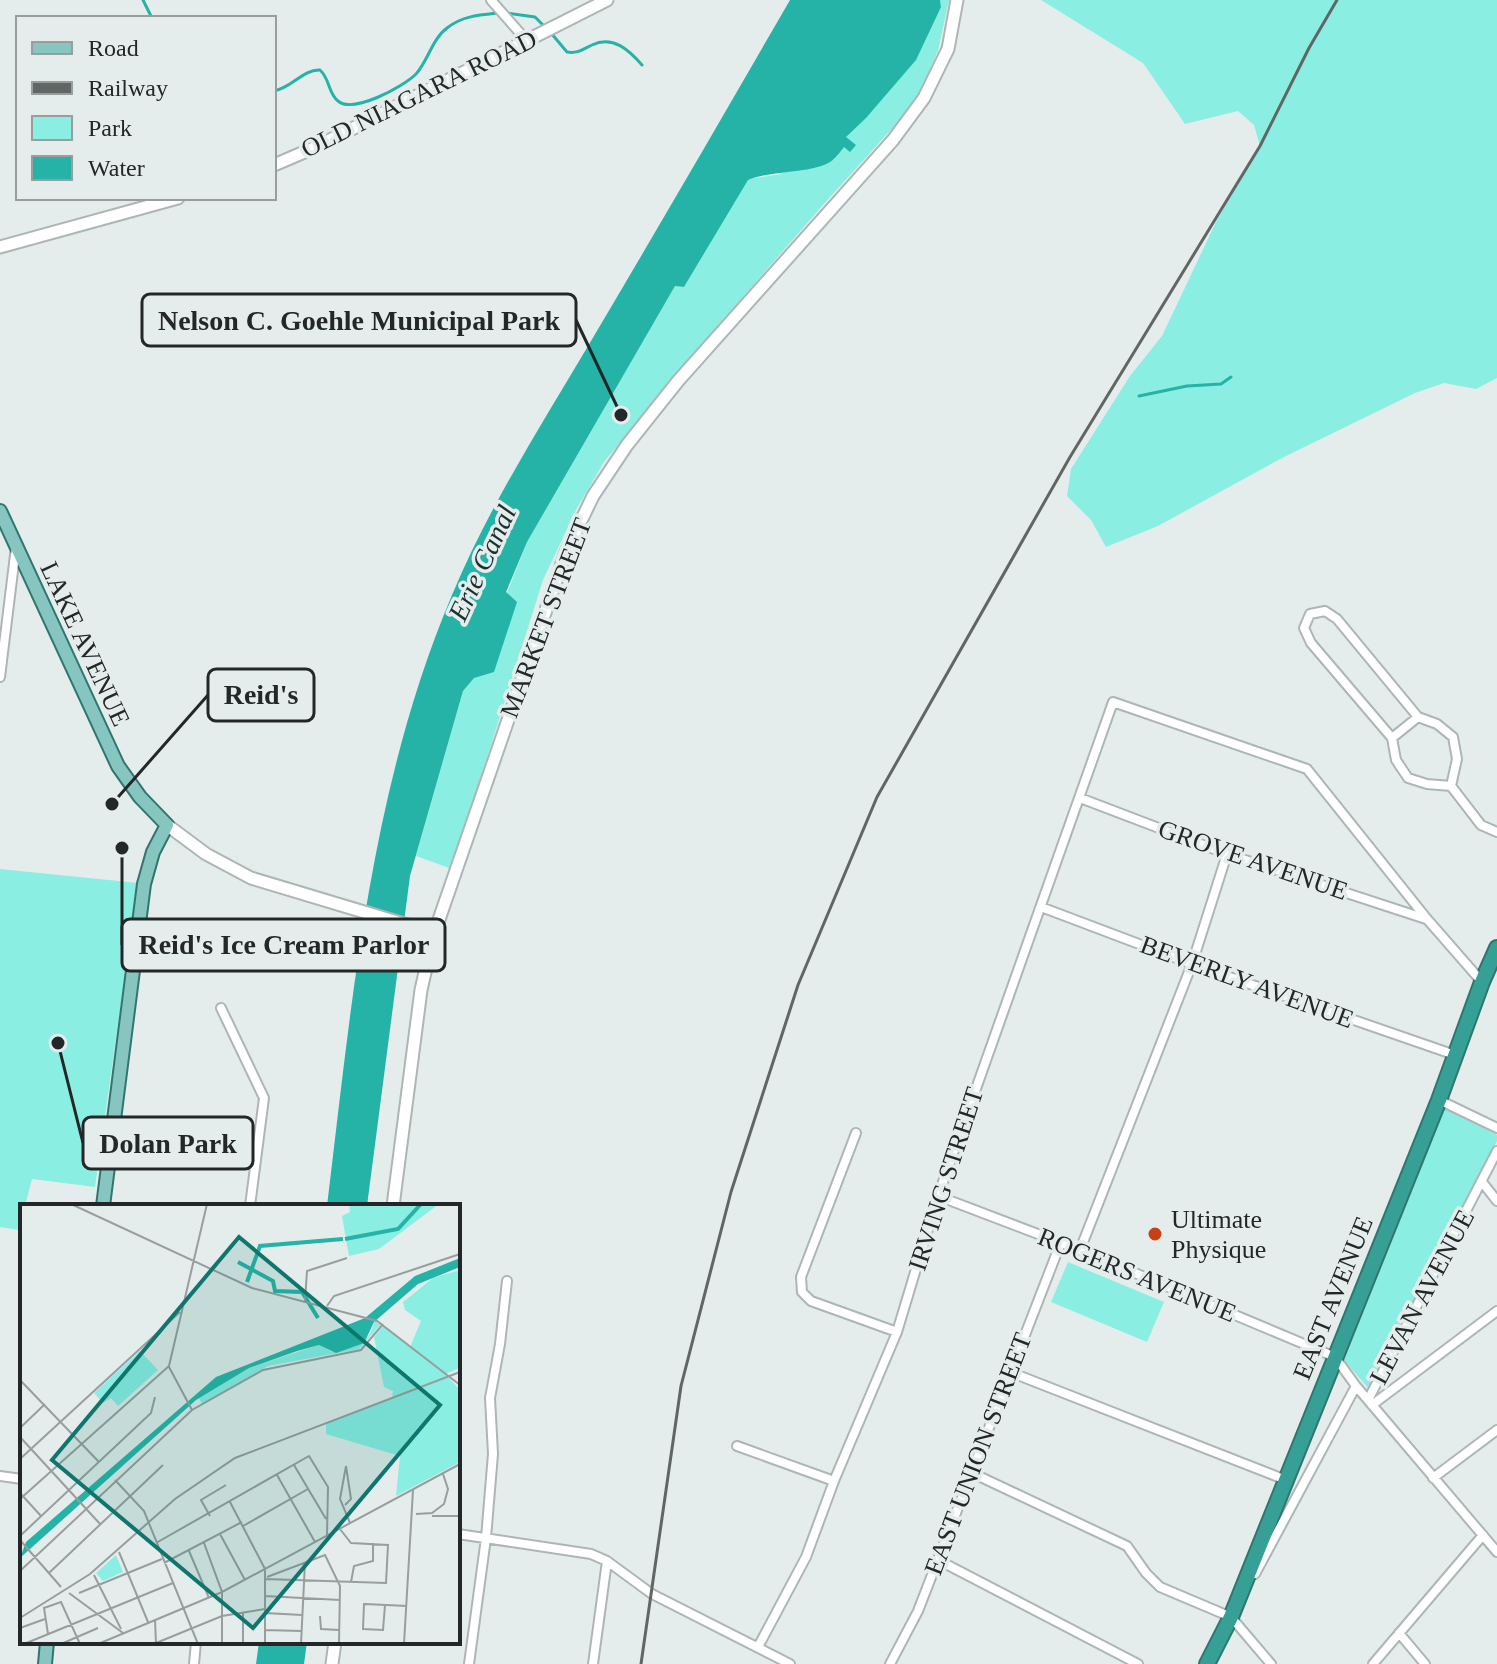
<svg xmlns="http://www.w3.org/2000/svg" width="1497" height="1664" font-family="Georgia,serif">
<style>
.green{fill:#8aeee3}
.water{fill:#25b3a7}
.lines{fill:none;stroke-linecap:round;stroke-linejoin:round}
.stream{stroke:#25b3a7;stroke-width:3}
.street-casing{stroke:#aeb6b5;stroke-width:12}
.secondary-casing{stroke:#aeb6b5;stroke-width:15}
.primary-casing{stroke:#30766f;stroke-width:16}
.highway-casing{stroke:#30766f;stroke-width:18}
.street{stroke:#fff;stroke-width:8}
.secondary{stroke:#fff;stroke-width:11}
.primary{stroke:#87c6c0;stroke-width:12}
.highway{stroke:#37a096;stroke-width:14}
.rail{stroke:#616665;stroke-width:3}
.poi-dot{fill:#c84015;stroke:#e5edec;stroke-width:3}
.labels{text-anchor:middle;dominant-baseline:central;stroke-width:7;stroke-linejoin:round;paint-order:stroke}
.street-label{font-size:26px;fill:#242727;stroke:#e5edec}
.poi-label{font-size:26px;fill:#242727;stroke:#e5edec;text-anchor:start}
.water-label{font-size:28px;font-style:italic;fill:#1b312f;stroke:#e5edec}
.inset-river{fill:none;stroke:#25b3a7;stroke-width:4}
.inset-road{fill:none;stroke:#989e9d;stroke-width:2}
.view{fill:#0f766e;fill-opacity:0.15;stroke:#0f766e;stroke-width:4}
.inset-edge{fill:none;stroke:#242727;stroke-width:4}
.leader{fill:none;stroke:#242727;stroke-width:3}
.callout-dot{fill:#242727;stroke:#e5edec;stroke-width:3}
.callout{fill:#e5edec;stroke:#242727;stroke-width:3}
.callout-label{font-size:28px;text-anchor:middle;font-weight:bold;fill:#242727}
</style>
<rect width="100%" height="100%" fill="#e5edec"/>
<!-- green -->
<path class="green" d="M940 0H949L938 51 916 102 822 206 681 368 604 462 577 508 543 580 452 869 416 856 463 691 474 677 527 542 675 286 684 287 748 179 782 174 845 137 941 7Z
M1041 0H1497V378L1476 389 1444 383 1415 393 1282 458 1158 526 1106 547 1091 520 1067 496 1071 469 1130 376 1162 336 1216 222 1260 146 1254 125 1238 111 1185 124 1143 63Z
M0 869 138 883 95 1187 32 1179 25 1206H22L19 1230 0 1227Z
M1445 1108 1497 1135V1141L1369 1389 1344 1360Z
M1068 1262 1164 1302 1147 1342 1051 1302Z"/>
<!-- water -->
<path class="water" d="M790 0H940L941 7 916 60 866 118 846 137 856 145 850 152 844 147C840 152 835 159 830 162 810 174 771 170 748 180L684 287 675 286 527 542 506 592 517 602 494 672 474 678 463 691 410 876 367 1206H327C352 1001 370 788 452 595 489 506 542 424 591 341 658 228 724 114 790 0Z
M259 1642H307L304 1664H256Z"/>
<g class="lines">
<!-- stream -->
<path class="stream" d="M143 0 152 18
M506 13 535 17 546 28
M551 33 567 52C578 54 583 49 592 45 613 35 629 50 642 65
M274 91C292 88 303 69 320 70 330 79 328 93 338 101 353 114 403 87 416 74 428 61 432 39 447 28 462 16 479 15 499 13
M1139 396 1187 386 1221 384 1231 377"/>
<!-- street casing -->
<g class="street-casing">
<path id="street" d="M491 0 527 41
M0 677 16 547
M1392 738 1418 717
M1451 786 1457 759 1453 737 1437 724 1418 717 1337 619 1325 611 1310 614 1304 628 1311 643 1392 738 1396 760 1408 778 1427 784 1451 786 1481 825 1497 832
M1080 798 1227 854 1426 919
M1041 907 1192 964 1455 1055
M221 1008 264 1098 250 1206
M1439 1100 1497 1128
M856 1133 801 1277 802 1292 811 1301 897 1332
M1482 1182 1497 1201
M938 1196 1080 1250 1335 1357 1356 1386 1497 1552
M1080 1250 1192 964 1227 854
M1010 1372 1286 1480
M1368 1400 1497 1151
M1372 1405 1497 1311
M737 1446 834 1481
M970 1472 1127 1546 1146 1573 1160 1587 1231 1617 1271 1664
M0 1476 22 1479
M1433 1478 1497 1430
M458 1534 591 1554 607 1561 652 1594 790 1664
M938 1560 1138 1664
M1255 1574 1356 1386
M1399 1633 1425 1664
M758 1647 806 1557 834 1481 897 1332 938 1196 1113 702 1307 769 1427 919 1482 982
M194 1664 196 1642
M469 1664 486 1538 493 1454 490 1398 500 1344 507 1281
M593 1664 607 1561
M890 1664 918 1611 1061 1242
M1373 1664 1483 1535"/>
</g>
<!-- secondary casing -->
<g class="secondary-casing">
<path id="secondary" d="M274 165 316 147 607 0
M0 247 178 198
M167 825 206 854 251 878 434 933
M393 1206 421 990 433 937 566 552 593 496 627 445 678 381 893 140 924 98 948 49 957 0
M332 1664 335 1642"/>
</g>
<!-- primary casing -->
<g class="primary-casing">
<path id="primary" d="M0 511 118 766 140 797 167 825 153 852 144 884 103 1206
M45 1664 47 1642"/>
</g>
<!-- highway casing -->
<g class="highway-casing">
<path id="highway" d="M1207 1664 1231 1617 1439 1100 1482 982 1497 948"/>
</g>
<!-- street -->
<use href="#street" class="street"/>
<!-- secondary -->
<use href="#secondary" class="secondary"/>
<!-- primary -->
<use href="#primary" class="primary"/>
<!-- highway -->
<use href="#highway" class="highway"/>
<!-- rail -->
<path class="rail" d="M641 1664 681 1386 731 1192 798 985 877 797 1070 457 1260 146 1309 48 1337 0"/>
</g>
<!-- markers -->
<circle class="poi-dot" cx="1155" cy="1234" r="8"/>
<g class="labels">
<!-- street labels -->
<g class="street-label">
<text transform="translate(419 94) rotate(-26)">OLD NIAGARA ROAD</text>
<text transform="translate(546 618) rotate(-69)">MARKET STREET</text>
<text transform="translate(85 644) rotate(65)">LAKE AVENUE</text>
<text transform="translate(1253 860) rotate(19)">GROVE AVENUE</text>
<text transform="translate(1247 982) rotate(20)">BEVERLY AVENUE</text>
<text transform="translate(946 1179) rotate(-72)">IRVING STREET</text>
<text transform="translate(1137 1275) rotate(22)">ROGERS AVENUE</text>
<text transform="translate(1422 1297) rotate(-62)">LEVAN AVENUE</text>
<text transform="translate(1333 1298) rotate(-68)">EAST AVENUE</text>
<text transform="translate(978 1454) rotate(-69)">EAST UNION STREET</text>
</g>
<!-- poi labels -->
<g class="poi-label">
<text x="1171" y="1219">Ultimate<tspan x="1171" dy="30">Physique</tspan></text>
</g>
<!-- water labels -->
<g class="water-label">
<text transform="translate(482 563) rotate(-65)">Erie Canal</text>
</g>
</g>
<!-- overview -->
<g transform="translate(20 1204)">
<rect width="440" height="440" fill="#e5edec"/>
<path d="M329 0H419L359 45 329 52 322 12 330 8ZM440 66V164L425 170 440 186V258L376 292 380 252 306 230V219L372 194 373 187 364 183 354 133 363 122 390 143 401 117 385 106 383 98 413 74ZM355 117 360 121 339 145 248 162 182 200 179 194 229 164 299 141 312 148 349 132ZM120 147 138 166 98 202 91 194 83 199 74 189ZM96 351 103 368 83 377 76 369Z" fill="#8aeee3"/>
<path d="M440 54V63L398 80 354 118 344 139 316 149 299 141 277 147 229 164 176 196 0 354 6 338 196 173 345 114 395 72Z" fill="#25b3a7"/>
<path class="inset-river" d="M325 35 378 25 401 0M218 58 253 77 255 87 282 88 298 114M227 78 240 42 323 35"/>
<path class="inset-road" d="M51 0 232 84 357 117 440 181M285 97 287 67 327 54M307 102 314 92 440 50M149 163 172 206M0 176 79 258M0 224 25 200M0 233 81 321M0 255 160 108M274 261 306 315M326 262 320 295 330 319M257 271 295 338M95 276 124 307 178 440M0 289 21 312M0 295 149 162 187 0M210 298 245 365V440M325 301 331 295 326 262M396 310 412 309 424 300 428 285 423 270M190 312 181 296 206 281M412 312H440M223 322 288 285M200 330 225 376M0 332 131 209 135 193M0 336 41 383M136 339 289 252 308 283 307 331M184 339 202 388V440M169 347 189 394M99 348 128 418M144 359 222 318M0 367 172 206 243 166 341 146 363 120M29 369 143 261M74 371 101 425M247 373 305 351 320 382 319 440M245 375 366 379 368 341 331 339 320 325M331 378 334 362 353 357V339M49 389 103 429M59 389 142 355M245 392 320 396M365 401 363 426 343 425 344 400H345L387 402M223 409V440M245 409 282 411M300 412 301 425 319 426M0 414 70 370 155 295 215 254 440 168M135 416 136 440M0 424 25 415M245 426 281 427M28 430 24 404 41 398 60 440M136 439 202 412 245 405M4 440 153 379M41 440 78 424M78 440 202 388 440 260M281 440 285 358M384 440 393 286"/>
<path class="view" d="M219 33 420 201 233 424 32 256Z"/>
<rect width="440" height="440" class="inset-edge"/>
</g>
<!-- callouts -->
<path class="leader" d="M621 415L576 320M112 804L208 695M122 848L122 945M58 1043L83 1143"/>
<g class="callout-dot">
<circle cx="621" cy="415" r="8"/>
<circle cx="112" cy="804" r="8"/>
<circle cx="122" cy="848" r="8"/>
<circle cx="58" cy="1043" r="8"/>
</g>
<g class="callout">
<rect x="142" y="294" width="434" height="52" rx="8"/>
<rect x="208" y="669" width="106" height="52" rx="8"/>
<rect x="122" y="919" width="323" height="52" rx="8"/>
<rect x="83" y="1117" width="170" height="52" rx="8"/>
</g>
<g class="callout-label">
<text x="359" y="330">Nelson C. Goehle Municipal Park</text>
<text x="261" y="704">Reid's</text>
<text x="284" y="954">Reid's Ice Cream Parlor</text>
<text x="168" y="1153">Dolan Park</text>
</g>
<!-- legend -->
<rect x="16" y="16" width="260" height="184" fill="#e5edec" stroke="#989e9d" stroke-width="2"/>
<rect x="32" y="42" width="40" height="12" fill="#87c6c0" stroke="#989e9d" stroke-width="2"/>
<text x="88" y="56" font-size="24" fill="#242727">Road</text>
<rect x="32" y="82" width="40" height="12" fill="#616665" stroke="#989e9d" stroke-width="2"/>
<text x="88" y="96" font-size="24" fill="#242727">Railway</text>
<rect x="32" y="116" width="40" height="24" fill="#8aeee3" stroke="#989e9d" stroke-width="2"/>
<text x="88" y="136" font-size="24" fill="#242727">Park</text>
<rect x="32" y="156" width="40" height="24" fill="#25b3a7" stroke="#989e9d" stroke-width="2"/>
<text x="88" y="176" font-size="24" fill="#242727">Water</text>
</svg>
